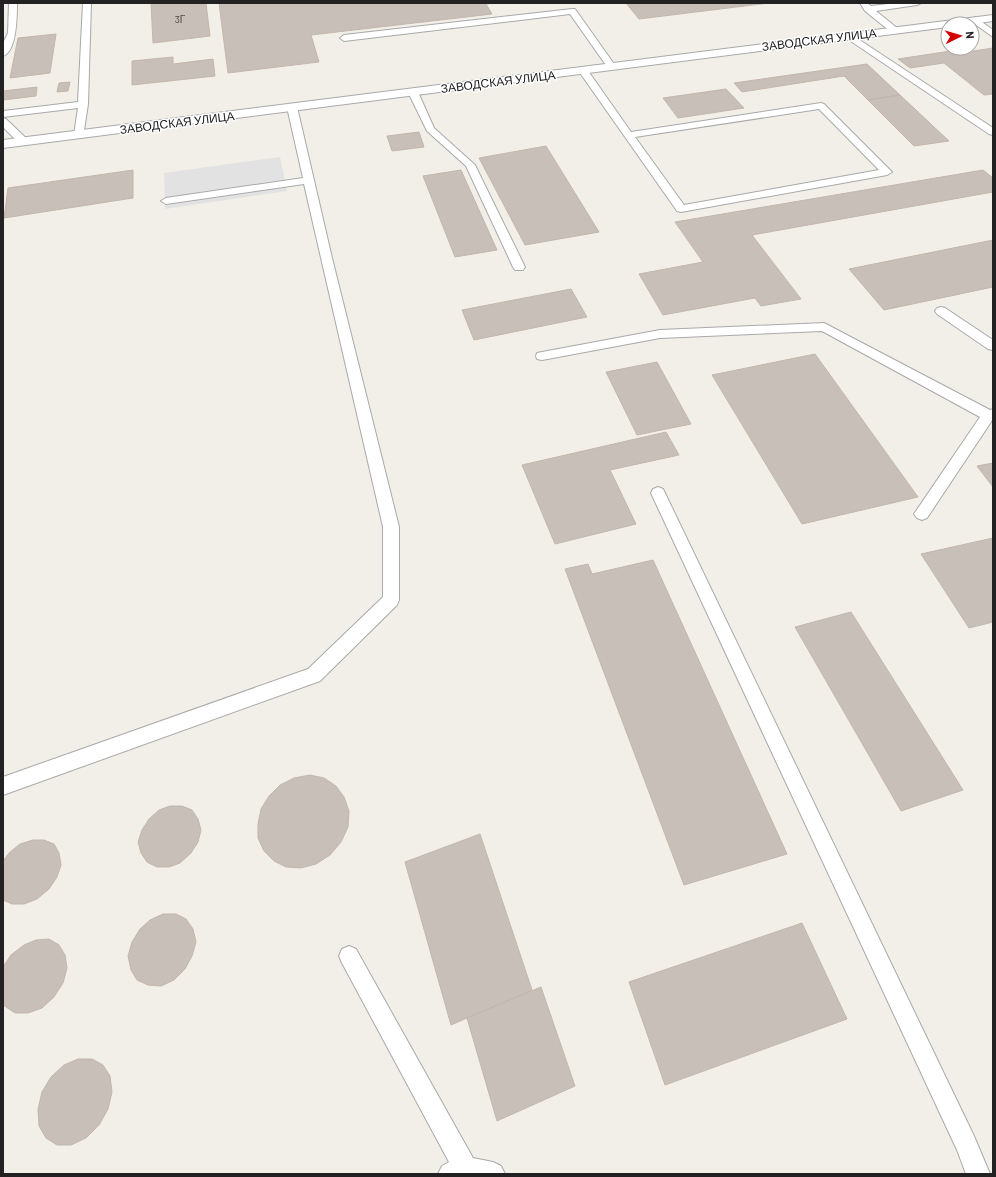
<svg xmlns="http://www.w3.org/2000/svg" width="996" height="1177" font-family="Barlow,sans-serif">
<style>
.parking{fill:#e2e2e2}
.building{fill:#c7bfb8;stroke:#c4b6ab}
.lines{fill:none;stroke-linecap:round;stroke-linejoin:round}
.lane-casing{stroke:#a9a9a9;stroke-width:2}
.street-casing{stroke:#a9a9a9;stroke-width:2}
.lane{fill:#fff;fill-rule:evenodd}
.street{fill:#fff;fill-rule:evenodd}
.labels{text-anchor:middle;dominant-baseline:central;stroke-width:3;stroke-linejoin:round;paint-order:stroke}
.far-number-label{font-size:10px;fill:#4b4948}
.far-street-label{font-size:12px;fill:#222;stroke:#fff}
</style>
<rect width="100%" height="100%" fill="#f2efe9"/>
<!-- parking -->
<path class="parking" d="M280 157 287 191 165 209 164 173Z"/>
<!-- building -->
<path class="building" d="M151 3H206L210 36 153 43Z
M219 3H495L486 4 492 14 311 35 319 62 228 73Z
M626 3H769L639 19Z
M56 34 50 73 10 78 18 38Z
M993 48V94L984 95 944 63 910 68 898 59 964 49 967 52Z
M173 57V64L213 59 215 76 132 85V61Z
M867 64 900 95 868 100 844 76 742 92 734 83Z
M70 82 68 91 57 92 59 83Z
M37 87 36 96 3 100V91Z
M726 89 744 108 678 118 663 98Z
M900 95 949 141 914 146 868 100Z
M419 132 424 147 392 151 387 136Z
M546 146 599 232 525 245 479 158Z
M133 170V198L4 218 8 188Z
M461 170 497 250 455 257 423 176Z
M983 170 993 178V192L752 235 801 299 761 306 755 298 663 315 639 274 703 262 675 222Z
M993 240V287L884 310 849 269Z
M571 289 587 317 474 340 462 310Z
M815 354 918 497 802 524 712 375Z
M657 362 691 424 637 435 606 372Z
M666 432 679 455 610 470 636 524 555 544 522 465Z
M993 463V487L977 466Z
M993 538V622L969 628 921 554Z
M653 560 787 854 684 885 565 569 588 564 592 574Z
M851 612 963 790 901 811 795 627Z
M310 775 324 778 336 786 344 797 349 811 348 827 341 842 330 855 316 864 301 868 286 867 274 861 264 851 258 838V824L261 809 269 796 280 785 294 778Z
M170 806H182L192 810 198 819 201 830 198 842 191 853 180 863 169 867H157L147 862 141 853 138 842 142 830 149 819 159 810Z
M480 834 532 990 451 1025 405 862Z
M33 840H44L54 844 59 853 61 865 57 877 49 889 37 899 24 904H12L3 900V861L9 853 20 844Z
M163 914H176L186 919 193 929 196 942 192 956 185 969 174 980 161 986 148 985 137 980 131 970 128 956 132 942 140 929 150 920Z
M802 923 847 1019 665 1085 629 982Z
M49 939 59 945 65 955 67 968 63 983 54 997 42 1008 28 1013H15L3 1005V967L11 955 24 945 36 940Z
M541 987 575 1086 497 1121 467 1018Z
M78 1059H92L103 1065 110 1076 112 1092 108 1109 99 1125 86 1138 71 1145H57L46 1138 39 1126 38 1109 42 1092 51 1077 64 1065Z"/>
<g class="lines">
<!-- lane casing -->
<g class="lane-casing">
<path id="lane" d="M9 3H17C17 15 17 52 3 56V43L8 33Z
M83 3H91L88 104 83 137H75L74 135 78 108 3 117V111L78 102Z
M860 3H867L871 6 897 3H921L917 5 876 11 897 28 898 30 894 33 891 32 865 11Z
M572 9H575L614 64 616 66 614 68H608L570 14 344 41 340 38 344 35Z
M975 17 993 30V37L972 22 971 20Z
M849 33 993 128V135L989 134 846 38 845 36 846 34Z
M583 67 586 68 631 132 821 103 824 104 892 172 887 175 681 212 677 211 578 70ZM819 109 879 170 684 205 635 137Z
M413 89 418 92 434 128 475 165 525 267 523 270H515L513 267 466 166 427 131 408 92Z
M292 104 297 107 332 258 399 527V600L397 605 320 681 3 795V777L308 669 383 597V527L304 184 166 204 161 201 166 198 303 178 287 107Z
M3 118 6 119 28 140 29 142 28 144H20L3 127Z
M941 307 945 308 993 340V350L988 349 937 314 935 311 937 308Z
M824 323 990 410 993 409V419L927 518 922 520 917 518 914 514 980 417 822 331 660 338 542 360 537 359 536 356 537 353 542 352 660 330Z
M658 487 663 489 665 493 974 1136 990 1174H966L957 1150 651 493 653 489Z
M349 946 356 949 473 1158 493 1162 501 1166 505 1174H438L442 1166 449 1162 342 963 339 956 342 949Z"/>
</g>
<!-- street casing -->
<g class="street-casing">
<path id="street" d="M993 15V21L972 24H948V27L3 148V140Z"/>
</g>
<!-- lane -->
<use href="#lane" class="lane"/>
<!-- street -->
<use href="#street" class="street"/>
</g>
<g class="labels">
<!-- far-number labels -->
<g class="far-number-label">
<text x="180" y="19">3Г</text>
</g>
<!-- far-street labels -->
<g class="far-street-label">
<text transform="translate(819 39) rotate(-7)">ЗАВОДСКАЯ УЛИЦА</text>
<text transform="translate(498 81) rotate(-7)">ЗАВОДСКАЯ УЛИЦА</text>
<text transform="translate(177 122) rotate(-7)">ЗАВОДСКАЯ УЛИЦА</text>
</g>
</g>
<!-- border -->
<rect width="996" height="1177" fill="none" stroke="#222222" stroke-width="8"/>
<!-- north arrow -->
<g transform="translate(960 36) rotate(85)"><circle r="19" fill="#ffffff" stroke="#a7a7a7"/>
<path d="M0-3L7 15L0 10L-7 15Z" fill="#d40000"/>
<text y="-6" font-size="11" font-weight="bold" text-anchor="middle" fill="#222222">N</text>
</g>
</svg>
